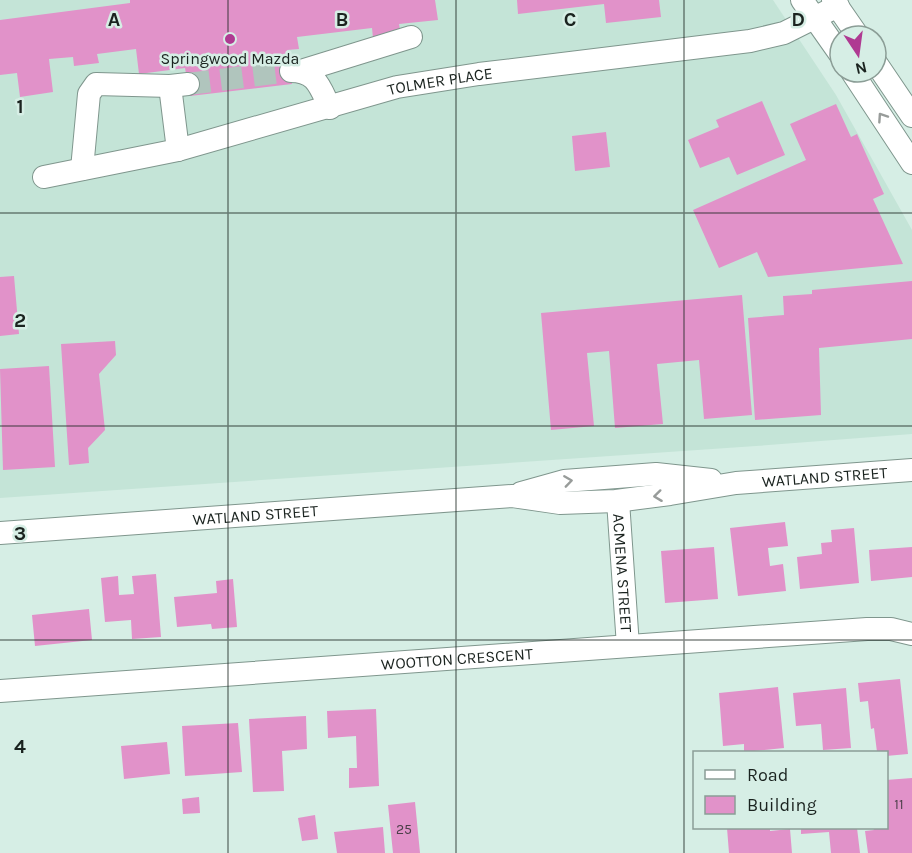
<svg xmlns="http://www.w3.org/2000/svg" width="912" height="853" font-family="Karla,sans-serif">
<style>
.built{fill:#c4e4d7}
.building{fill:#e192c9}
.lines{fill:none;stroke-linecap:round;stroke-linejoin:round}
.minor-tunnel{stroke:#b0c5bd;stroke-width:22;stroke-dasharray:22 11;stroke-linecap:butt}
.minor-casing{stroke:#7f968d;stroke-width:24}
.minor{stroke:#fff;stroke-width:22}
.oneway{stroke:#989c9a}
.grid{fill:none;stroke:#1a231f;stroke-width:1.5;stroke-opacity:0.55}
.poi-dot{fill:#af3a92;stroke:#d6eee5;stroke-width:2}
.labels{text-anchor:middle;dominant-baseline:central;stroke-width:5;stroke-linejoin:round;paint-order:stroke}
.number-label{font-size:14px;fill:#4c3f4a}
.poi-label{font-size:16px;fill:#1a231f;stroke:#d6eee5}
.street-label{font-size:16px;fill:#1a231f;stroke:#d6eee5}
.grid-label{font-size:20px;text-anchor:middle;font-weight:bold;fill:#1a231f;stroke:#d6eee5;stroke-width:5;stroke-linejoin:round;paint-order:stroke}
</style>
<rect width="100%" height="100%" fill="#d6eee5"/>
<!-- built -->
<path class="built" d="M0 0H773L836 95 912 230V434L756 446 0 498Z"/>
<!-- building -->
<path class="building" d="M130 0H435L438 20 399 24 401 36 373 38 372 28 297 37 299 49 287 50 292 84 190 96 185 68 139 74 136 49 97 54 99 63 74 66 73 57 49 59 53 92 20 97 17 73 0 75V20L130 3Z
M517 0H659L661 17 606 23 604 4 518 14Z
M762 101 785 155 737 175 729 157 700 168 688 140 719 127 716 120Z
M836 104 851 137 857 134 884 194 873 199 903 264 768 277 757 252 719 268 693 210 806 160 790 124Z
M606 132 610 167 575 171 572 136Z
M14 276 19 334 0 336V277Z
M912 281V339L819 348 821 415 755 420 748 318 784 315 783 296 812 294V290Z
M742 295 752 415 704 419 699 360 657 364 663 424 615 428 609 351 587 353 594 426 551 430 541 313Z
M115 341 116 355 99 374 105 430 88 448 89 463 69 465 61 344Z
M49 366 55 467 3 470 0 369Z
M785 522 788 546 768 548 770 566 783 564 786 591 738 596 730 528Z
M854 528 859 583 800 589 797 557 822 554 821 543 832 542 831 530Z
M714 547 718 599 665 603 661 551Z
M912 547V577L871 581 869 550Z
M156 574 161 637 132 639 131 620 105 622 101 578 118 576 119 595 134 594 132 576Z
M233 579 237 627 212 629 211 624 177 627 174 597 217 593 216 581Z
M89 609 92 640 35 646 32 615Z
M900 679 908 754 886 756V752H877L874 728 871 729 868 701 860 702 858 683Z
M778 687 784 748 744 752V744L723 746 719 693Z
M846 688 851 748 823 750 821 724 796 726 793 693Z
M376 709 379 786 349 788V768H357L356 736 328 738 327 711Z
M306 716 307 749 282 751 284 791 253 792 249 719Z
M238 723 242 772 185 776 182 726Z
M167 742 170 774 124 779 121 746Z
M912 778V853H868L865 831 874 830 873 828H886V780Z
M199 797 200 813 183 814 182 799Z
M415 802 420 853H393L388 805Z
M315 815 318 839 302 841 298 818Z
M383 827 385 853H337L334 832Z
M727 828H770V831L790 829 792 853H729Z
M801 828H857L860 853H831L829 832 801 834Z"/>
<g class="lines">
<!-- minor-tunnel -->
<path class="minor-tunnel" d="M188 84 290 71"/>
<!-- minor casing -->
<g class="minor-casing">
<g id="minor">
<path d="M802 0 840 54"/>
<path d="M833 0 858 36"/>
<path d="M876 63 912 116"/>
<path d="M291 71C317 71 320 88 330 108"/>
<path d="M301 71 411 37"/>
<path d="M852 72 912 163"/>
<path d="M170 86 178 150"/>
<path d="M82 169 89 94 96 84 170 86 188 84"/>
<path id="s1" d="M44 177 178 150 397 87 479 74 750 41 784 33 838 6"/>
<path d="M521 493 564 481 656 474 711 480"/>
<path id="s2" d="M618 501 628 646"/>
<path id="s3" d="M0 533 512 496 560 503 616 501 670 494 736 483 912 470"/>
<path id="s4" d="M0 691 867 629H891L912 634"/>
</g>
</g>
<!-- minor -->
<use href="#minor" class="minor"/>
</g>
<!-- one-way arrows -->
<defs><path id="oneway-chevron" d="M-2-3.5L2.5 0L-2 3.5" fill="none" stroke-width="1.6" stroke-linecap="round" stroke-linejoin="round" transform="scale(1.5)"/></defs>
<g class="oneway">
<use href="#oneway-chevron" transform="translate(882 117) rotate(-124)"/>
<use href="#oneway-chevron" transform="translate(568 481) rotate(-8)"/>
<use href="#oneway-chevron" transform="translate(658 496) rotate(173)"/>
</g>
<!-- grid -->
<path class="grid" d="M228 0V853M456 0V853M684 0V853M0 213H912M0 426H912M0 640H912"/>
<!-- markers -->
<circle class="poi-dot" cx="230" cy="39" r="6"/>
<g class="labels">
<!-- number labels -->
<g class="number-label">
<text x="899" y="804">11</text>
<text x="404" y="829">25</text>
</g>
<!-- poi labels -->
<g class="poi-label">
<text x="230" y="58">Springwood Mazda</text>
</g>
<!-- street labels -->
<g class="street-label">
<text stroke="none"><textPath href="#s1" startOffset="408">TOLMER PLACE</textPath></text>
<text stroke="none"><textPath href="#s3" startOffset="828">WATLAND STREET</textPath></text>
<text stroke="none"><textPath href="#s3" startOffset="256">WATLAND STREET</textPath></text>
<text stroke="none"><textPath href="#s2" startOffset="72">ACMENA STREET</textPath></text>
<text stroke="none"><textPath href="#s4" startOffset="458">WOOTTON CRESCENT</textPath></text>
</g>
</g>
<g class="grid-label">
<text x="114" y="26">A</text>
<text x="342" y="26">B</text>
<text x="570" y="26">C</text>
<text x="798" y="26">D</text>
<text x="20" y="113">1</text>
<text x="20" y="327">2</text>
<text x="20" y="540">3</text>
<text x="20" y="753">4</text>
</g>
<!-- legend -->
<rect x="693" y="751" width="195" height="78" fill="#d6eee5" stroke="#8b9d96" stroke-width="1.5"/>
<rect x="705" y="770" width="30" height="9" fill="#ffffff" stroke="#8b9d96" stroke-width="1.5"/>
<text x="747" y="781" font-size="18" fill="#1a231f">Road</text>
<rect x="705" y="796" width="30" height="18" fill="#e192c9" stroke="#8b9d96" stroke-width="1.5"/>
<text x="747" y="811" font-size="18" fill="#1a231f">Building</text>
<!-- north arrow -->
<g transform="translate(858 54) rotate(167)"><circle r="28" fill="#d6eee5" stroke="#8b9d96" stroke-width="1.5"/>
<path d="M0-4.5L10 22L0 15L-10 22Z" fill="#af3a92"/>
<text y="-9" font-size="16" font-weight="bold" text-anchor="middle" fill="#1a231f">N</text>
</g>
</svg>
